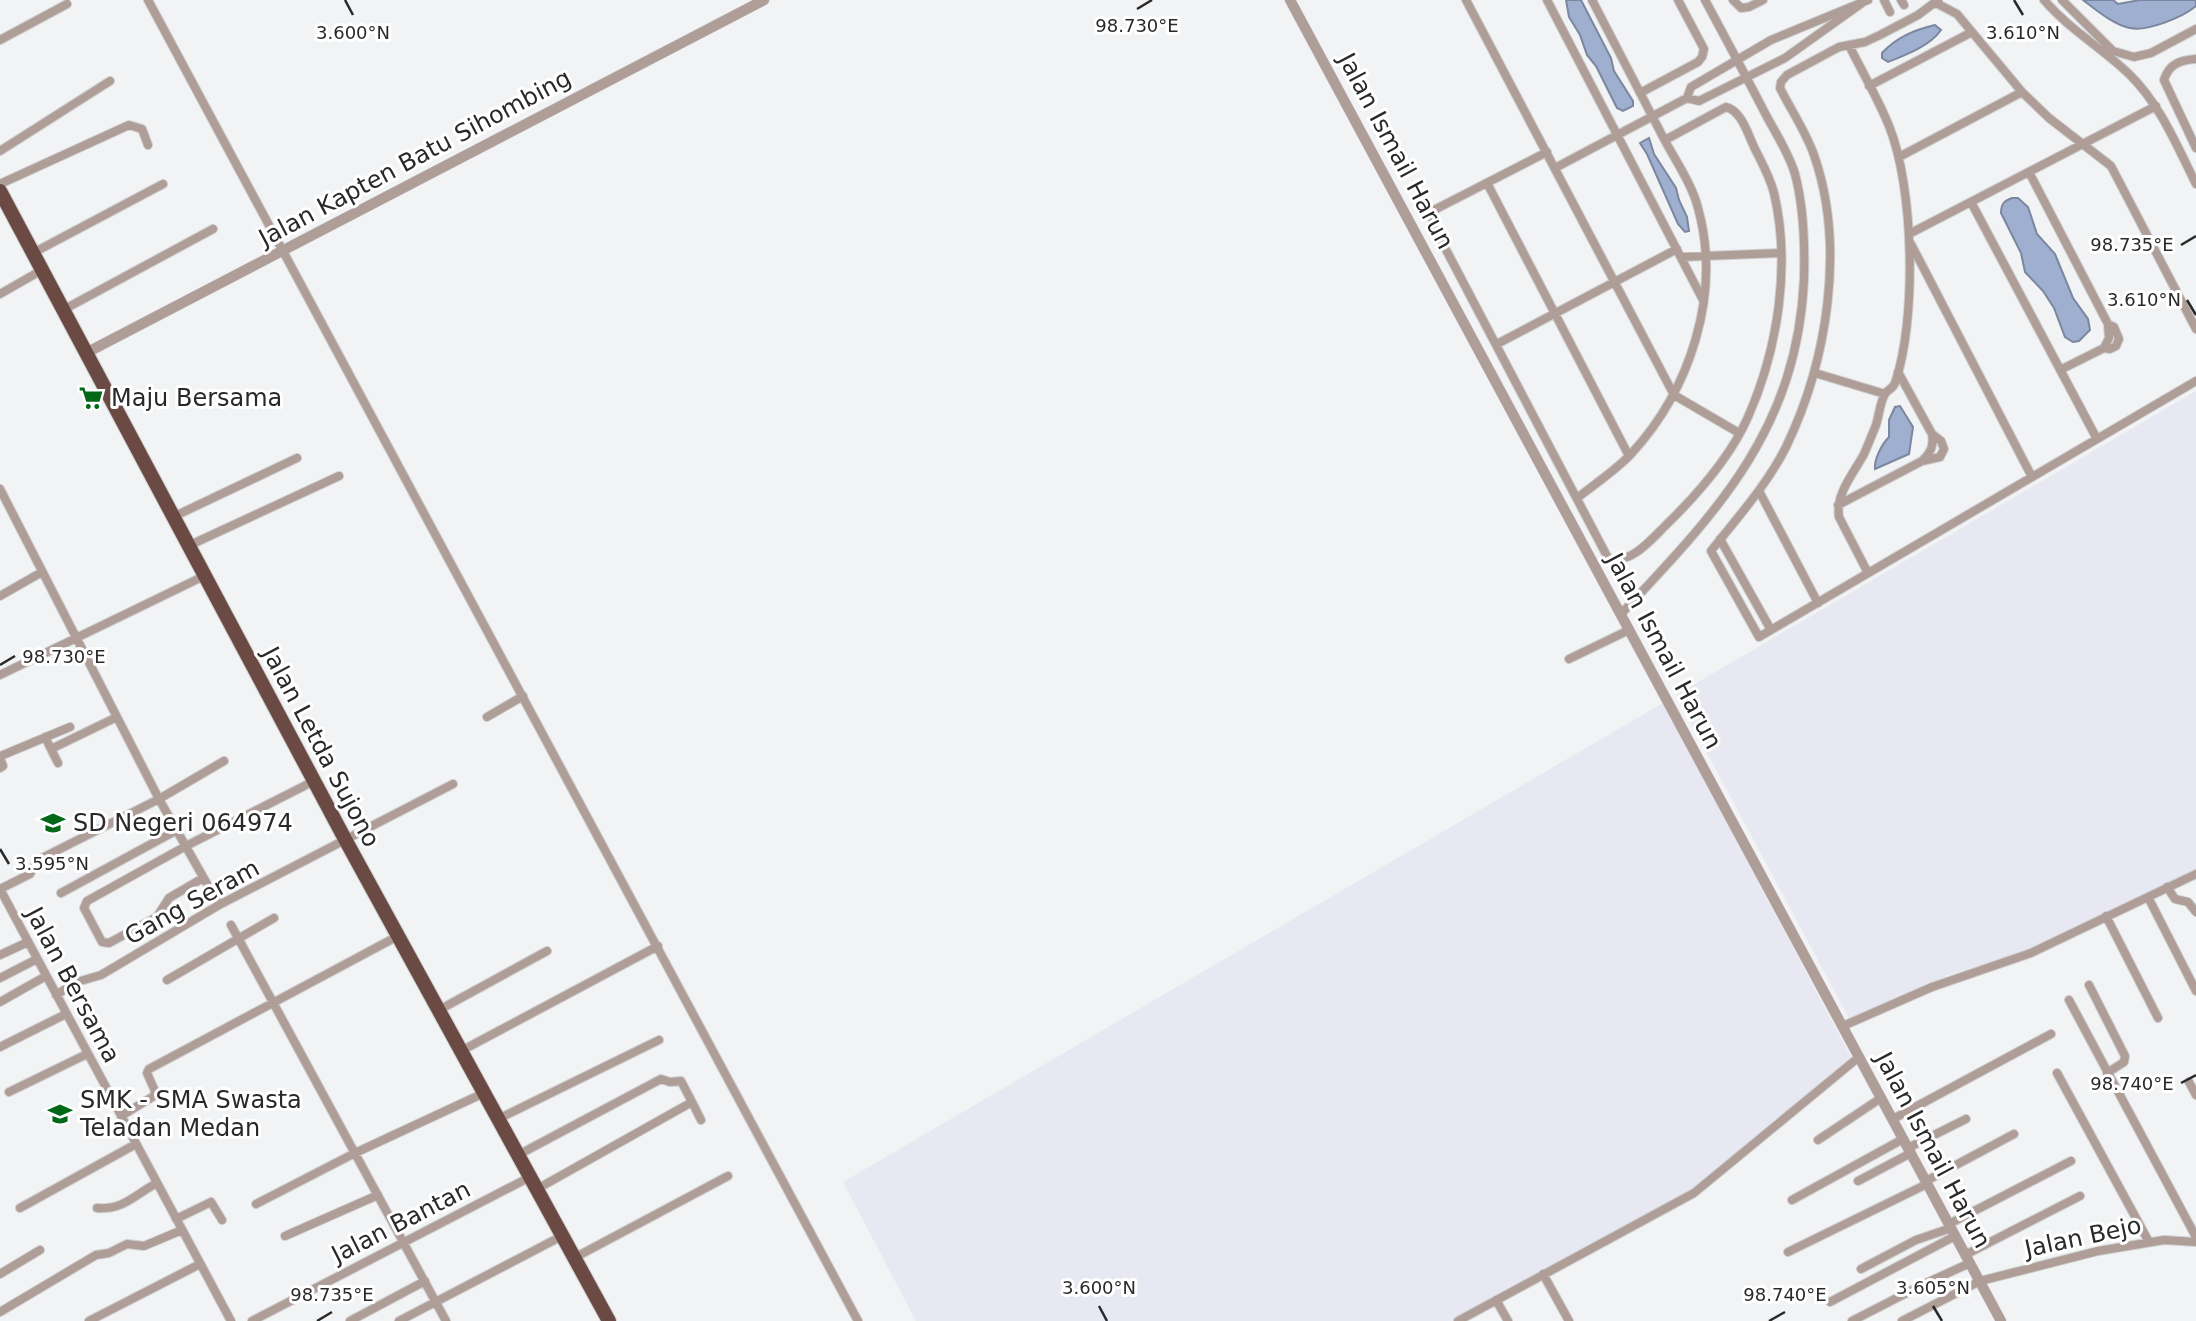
<svg xmlns="http://www.w3.org/2000/svg" width="2196" height="1321" font-family="'DejaVu Sans',sans-serif">
<style>
.built{fill:#e7e8f1}
.water{fill:#9eafcf;stroke:#7b879e;stroke-width:2}
.lines{fill:none;stroke-linecap:round;stroke-linejoin:round}
.minor-casing{stroke:#cecfd0;stroke-width:10}
.tertiary-casing{stroke:#cecfd0;stroke-width:11}
.trunk-casing{stroke:#cecfd0;stroke-width:16}
.minor{stroke:#af9d98;stroke-width:8}
.tertiary{stroke:#af9d98;stroke-width:10}
.trunk{stroke:#6a4a42;stroke-width:14}
.ticks{fill:none;stroke:#29292a;stroke-width:2.5}
.labels{text-anchor:middle;dominant-baseline:central;stroke-width:6;stroke-linejoin:round;paint-order:stroke}
.street-label{font-size:24px;fill:#29292a;stroke:#fff}
.poi-label{font-size:24px;fill:#29292a;stroke:#fff;text-anchor:start}
.ticks-label{font-size:18px;text-anchor:middle;fill:#29292a;stroke:#fff;stroke-width:6;stroke-linejoin:round;paint-order:stroke}
</style>
<rect width="100%" height="100%" fill="#f2f3f4"/>
<!-- built -->
<path class="built" d="M2196 391V872L2032 951 1953 973 1850 1020 1676 695Z
M1663 703 1852 1059 1701 1189 1453 1321H916L843 1182Z"/>
<!-- water -->
<path class="water" d="M1566 0H1581L1611 58 1614 71 1633 101V106L1623 111 1617 108 1596 66 1587 55 1580 35 1569 17Z
M2083 0H2113L2118 4 2140 0H2196V6C2183 17 2147 32 2130 28 2114 25 2096 10 2083 0Z
M1935 25 1941 30C1930 46 1906 55 1888 62L1882 58V53C1897 37 1914 30 1935 25Z
M1649 138 1654 154 1676 188 1679 200 1687 217 1689 231 1685 232 1678 224 1647 154 1640 143Z
M2012 198H2018L2028 207 2037 234 2055 254 2073 298 2088 319 2090 330 2079 341 2073 342 2065 337 2054 308 2043 291 2025 272 2021 253 2001 213C2001 204 2004 201 2012 198Z
M1900 406 1913 427 1909 454 1875 469C1874 459 1882 444 1889 437V420L1895 407Z"/>
<g class="lines">
<!-- minor casing -->
<g class="minor-casing">
<path id="minor" d="M148 0 858 1321
M1466 0 1674 395 1739 433
M1547 0 1703 300
M1733 0 1741 8 1749 7 1763 0
M1884 0 1890 12
M1901 0 1904 5
M1938 0 1918 15 1880 35 1865 42 1839 47 1787 75 1781 82 1780 88C1791 110 1806 132 1814 155 1846 247 1827 362 1786 447 1767 485 1737 518 1711 551L1759 637 2196 381
M2044 0C2069 29 2102 48 2129 74 2160 104 2177 146 2196 184
M2062 0 2113 51 2134 57 2151 53 2196 29
M1936 3 1957 14 2022 92 2049 118 2111 166 2196 329
M0 40 67 4
M1849 45C1862 72 1878 98 1889 126 1914 187 1917 320 1895 383 1893 389 1888 389 1885 394 1880 402 1879 416 1876 425 1872 435 1868 445 1864 454 1854 473 1835 494 1839 517L1868 573
M2196 59C2180 60 2169 64 2164 80L2196 148
M1869 86 1972 32
M1640 93 1698 62 1702 57 1704 49 1678 0
M1687 98 1691 87 1771 40 1868 0
M0 151 110 81
M1547 152 1436 209 1432 215 1433 225 1608 558C1629 566 1651 540 1665 526 1697 495 1730 458 1748 417 1778 349 1791 265 1774 193 1770 177 1762 163 1755 149 1748 135 1742 111 1726 107L1665 140
M1899 157 2022 92
M1555 168 1687 98 1699 101 1785 58 1862 3
M2029 172 2108 324 2109 338 2104 348 2060 370
M1487 183 1629 456
M0 184 129 125 142 129 148 145
M1971 202 2097 439
M1909 234 2156 106
M1911 244 2032 477
M33 253 163 184
M1681 257 1780 253
M0 294 42 270
M63 310 213 229
M1497 344 1677 249
M2104 348 2110 349 2116 346 2119 339 2114 327 2108 324
M1815 373 1885 394
M1922 461 1940 457 1944 449 1941 441 1932 434
M0 489 159 799 219 905
M1759 491 1818 603
M1577 498C1595 484 1616 470 1631 454 1690 390 1722 294 1698 208 1692 184 1675 160 1663 137 1639 91 1616 46 1592 0
M1838 505 1922 461C1931 452 1934 446 1932 434L1898 372
M173 517 297 458
M1720 539 1771 630
M188 546 339 476
M0 596 42 572
M1621 614C1718 511 1797 429 1804 279 1805 244 1804 208 1795 174 1789 154 1777 135 1767 117 1747 78 1726 39 1705 0
M1569 659 1629 630
M0 675 204 576
M487 717 523 696
M45 737 58 763
M51 749 117 717
M0 768 3 766 0 758 3 755 70 727
M203 878 169 898 157 917 109 943 102 942 84 908 87 901 186 846 314 781
M2167 887 2175 899 2188 902 2196 912
M0 889 231 1321
M0 889 30 874 38 860 159 799 224 761
M61 893 177 830
M2148 897 2196 991
M2106 916 2158 1018
M231 925 446 1321
M0 955 28 942
M0 978 37 959
M167 980 274 918
M2089 985 2125 1056 2124 1062 2107 1073
M56 995 77 982 101 975 219 905 453 784
M2069 1000 2196 1237
M0 1002 46 976
M439 1010 547 951
M1843 1026 1932 987 2031 953 2196 874
M0 1047 66 1014
M461 1051 658 946
M2057 1073 2149 1242
M2189 1082 2196 1095
M9 1092 87 1054
M121 1116 154 1096 155 1091 147 1073 149 1069 398 936
M498 1119 659 1040
M1893 1119 2051 1034
M1818 1140 1881 1098
M1908 1148 1966 1119
M518 1155 661 1079 670 1082 681 1081 692 1102
M1858 1181 1911 1153
M1926 1181 2014 1134
M537 1189 692 1102 701 1120
M1792 1200 1903 1139
M256 1204 355 1153 484 1093
M20 1208 136 1144
M97 1208C124 1210 134 1195 157 1183
M176 1219 211 1202 222 1220
M1949 1224 2071 1161
M285 1236 378 1195
M1788 1252 1927 1184
M1965 1255 2080 1196
M574 1258 728 1176
M1861 1269 1916 1240 1951 1228
M0 1274 40 1250
M1543 1274 1569 1321
M1496 1300 1508 1321
M1830 1302 1955 1236
M0 1312 96 1255 109 1253 127 1244 144 1246 182 1230
M89 1321 200 1264
M252 1321 530 1177
M350 1321 425 1281
M399 1321 562 1236
M1458 1321 1694 1193 1859 1057
M1852 1321 1924 1284 1970 1263
M1902 1321 1980 1281 2098 1251 2164 1240 2196 1242"/>
</g>
<!-- tertiary casing -->
<g class="tertiary-casing">
<path id="tertiary" d="M1290 0 2001 1321
M86 353 764 0"/>
</g>
<!-- trunk casing -->
<g class="trunk-casing">
<path id="trunk" d="M0 191 346 841 609 1321"/>
</g>
<!-- minor -->
<use href="#minor" class="minor"/>
<!-- tertiary -->
<use href="#tertiary" class="tertiary"/>
<!-- trunk -->
<use href="#trunk" class="trunk"/>
</g>
<!-- ticks -->
<path class="ticks" d="M345 0 353 15M2014 0 2023 15M1137 9 1152 0M2181 245 2196 236M2187 300 2196 315M0 665 15 656M0 849 9 864M2181 1083 2196 1075M1099 1306 1107 1321M1933 1306 1942 1321M317 1321 332 1312M1769 1321 1785 1312"/>
<!-- icons -->
<defs>
<g id="supermarket-bare" transform="scale(1.89)"><path d="M-6-5.5h2.5l.6 2H6L4.5 2H-2.5L-4.4-4H-6ZM-1.5 3.2a1.3 1.3 0 1 0 .1 0ZM3 3.2a1.3 1.3 0 1 0 .1 0Z" fill="#016916" stroke="#fff" stroke-width="2.5" paint-order="stroke"/></g>
<g id="school-bare" transform="scale(1.89)"><path d="M0-5L7-2L0 1L-7-2ZM-4 1L0 2.5L4 1V4Q0 6-4 4Z" fill="#016916" stroke="#fff" stroke-width="2.5" paint-order="stroke"/></g>
</defs>
<g fill-rule="evenodd">
<use href="#supermarket-bare" x="91" y="398"/>
<use href="#school-bare" x="53" y="823"/>
<use href="#school-bare" x="60" y="1114"/>
</g>
<g class="labels">
<!-- street labels -->
<g class="street-label">
<text transform="translate(1396 151) rotate(62)">Jalan Ismail Harun</text>
<text transform="translate(415 158) rotate(-28)">Jalan Kapten Batu Sihombing</text>
<text transform="translate(1664 651) rotate(62)">Jalan Ismail Harun</text>
<text transform="translate(321 747) rotate(62)">Jalan Letda Sujono</text>
<text transform="translate(192 902) rotate(-29)">Gang Seram</text>
<text transform="translate(73 985) rotate(62)">Jalan Bersama</text>
<text transform="translate(1933 1150) rotate(62)">Jalan Ismail Harun</text>
<text transform="translate(401 1222) rotate(-27)">Jalan Bantan</text>
<text transform="translate(2083 1237) rotate(-12)">Jalan Bejo</text>
</g>
<!-- poi labels -->
<g class="poi-label">
<text x="111" y="398">Maju Bersama</text>
<text x="73" y="823">SD Negeri 064974</text>
<text x="80" y="1100">SMK - SMA Swasta<tspan x="80" dy="28">Teladan Medan</tspan></text>
</g>
</g>
<g class="ticks-label">
<text x="1137" y="32">98.730°E</text>
<text x="353" y="39">3.600°N</text>
<text x="2023" y="39">3.610°N</text>
<text x="2132" y="251">98.735°E</text>
<text x="2144" y="306">3.610°N</text>
<text x="64" y="663">98.730°E</text>
<text x="52" y="870">3.595°N</text>
<text x="2132" y="1090">98.740°E</text>
<text x="1099" y="1294">3.600°N</text>
<text x="1933" y="1294">3.605°N</text>
<text x="332" y="1301">98.735°E</text>
<text x="1785" y="1301">98.740°E</text>
</g>
</svg>
